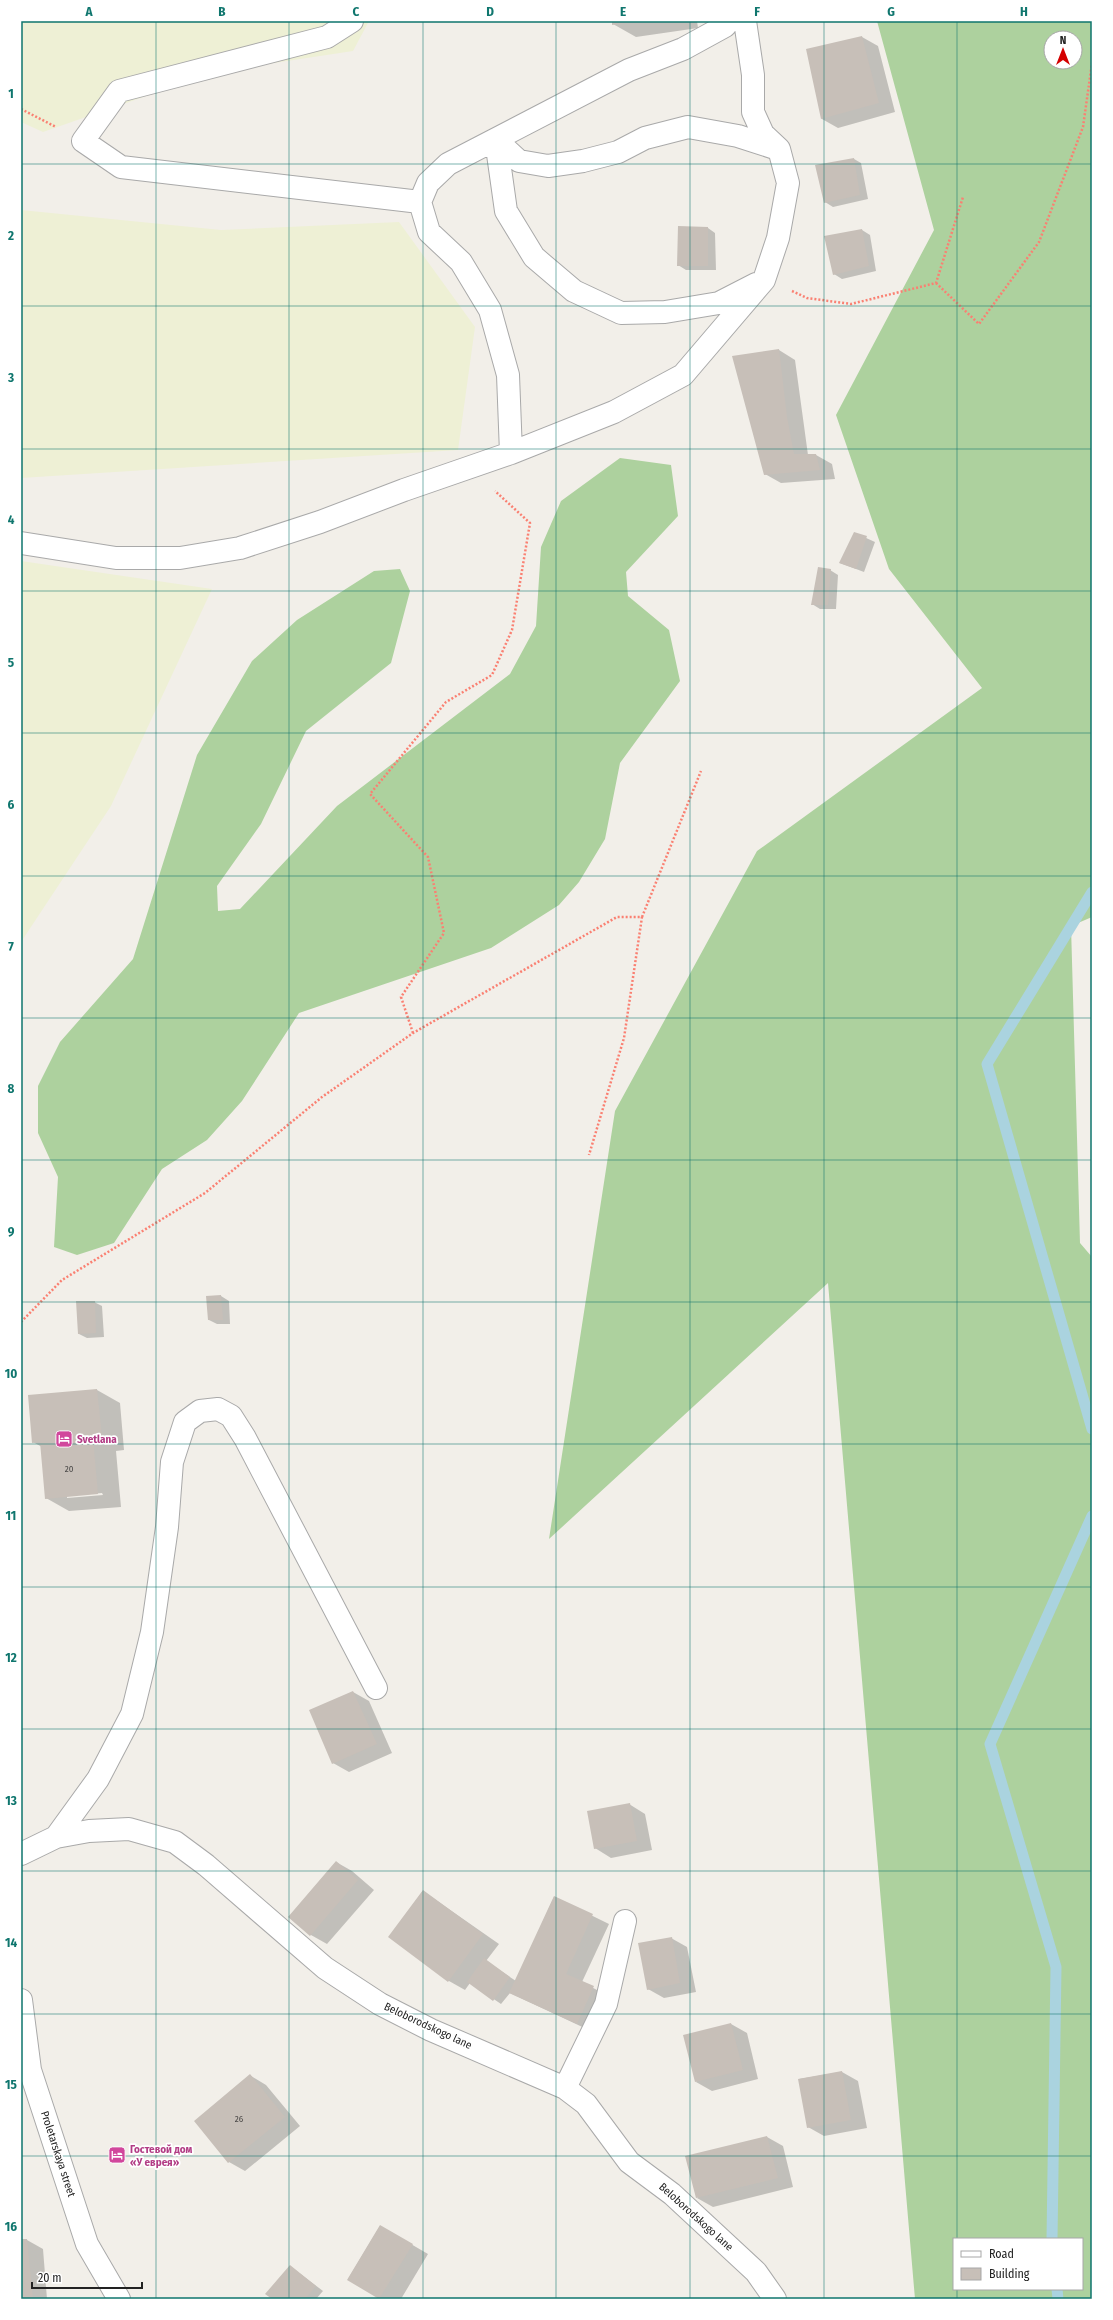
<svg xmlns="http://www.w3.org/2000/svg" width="1113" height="2320" font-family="'Fira Sans Condensed',sans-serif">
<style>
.farmland{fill:#eef0d5}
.forest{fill:#add19e;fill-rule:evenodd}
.shadow{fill:#0003;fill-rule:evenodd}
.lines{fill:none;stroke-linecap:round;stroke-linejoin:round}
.stream{stroke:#aad3df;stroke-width:11}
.building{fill:#c7bfb8}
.minor-casing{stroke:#a9a9a9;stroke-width:24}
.path{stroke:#fa8072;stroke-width:2.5;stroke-dasharray:2 2;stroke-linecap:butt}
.minor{stroke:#fff;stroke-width:22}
.grid{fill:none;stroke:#0f766e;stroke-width:1;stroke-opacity:0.55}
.labels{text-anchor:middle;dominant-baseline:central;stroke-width:3.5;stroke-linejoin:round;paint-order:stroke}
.number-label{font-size:9px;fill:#4b4948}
.hotel-label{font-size:11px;font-weight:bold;fill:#b23c85;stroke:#fff;text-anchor:start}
.street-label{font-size:11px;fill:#222;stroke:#fff}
.neatline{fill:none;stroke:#0f766e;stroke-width:1.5}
.grid-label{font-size:13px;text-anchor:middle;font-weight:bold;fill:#0f766e}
</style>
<rect width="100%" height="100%" fill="#f2efe9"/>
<!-- farmland -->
<path class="farmland" d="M21 21H369L353 51 215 72 43 132 21 122Z
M21 210 221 230 399 222 475 327 458 450 21 478Z
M21 561 212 589 111 806 21 942Z"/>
<!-- forest -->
<path class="forest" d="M877 21H1092V917L1071 926 1080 1243 1092 1257V2299H915L828 1283 549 1539 615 1111 757 851 982 688 889 569 836 415 934 230ZM1051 38H1075V62H1051ZM954 2239H1082V2289H954Z
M620 458 671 465 678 516 626 572 628 596 669 630 680 681 620 763 605 839 579 882 559 905 491 948 299 1013 242 1101 207 1140 162 1169 114 1243 77 1255 54 1247 58 1177 38 1133V1086L60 1042 133 959 197 755 252 661 297 620 374 571 400 569 410 591 391 663 306 731 261 824 217 886 218 911 240 909 337 806 510 674 536 626 541 547 561 501Z"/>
<!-- shadow -->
<path class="shadow" d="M613 21H697L698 28 636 37 613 24Z
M862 37 878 46 895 112 838 128 822 119 807 50Z
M854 159 861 163 868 199 833 207 825 202Z
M708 228 715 233 716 270H686L678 265Z
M862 230 870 235 876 271 842 279 834 274 826 237Z
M779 350 795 360 808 455H816L832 464 835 479 781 483 765 474 734 357Z
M855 533 875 542 864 572 840 563Z
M830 570 838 575 836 609H820L812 604Z
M221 1296 229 1301 230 1324H217L209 1320Z
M94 1302 102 1306 104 1337 87 1338 79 1334Z
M97 1390 120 1403 124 1450 116 1451 121 1507 69 1511 46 1498 42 1447 33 1442ZM102 1493 103 1495 67 1498V1496Z
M353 1692 369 1701 392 1753 349 1772 333 1763Z
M629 1804 645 1814 652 1850 611 1858 595 1848Z
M336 1862 352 1871 374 1890 327 1944 311 1935 289 1917Z
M423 1891 499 1944 486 1961 516 1981 554 1897 609 1924 582 1982 610 1997 593 2032 510 1993 501 2004 470 1983 465 1990 449 1981 389 1937Z
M671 1938 687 1947 696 1992 664 1998 648 1989Z
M731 2024 747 2033 758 2079 712 2091 696 2082Z
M842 2072 858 2081 867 2128 824 2136 808 2127 799 2079Z
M251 2076 266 2085 300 2126 245 2171 229 2162Z
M767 2137 783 2146 793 2187 713 2207 697 2198Z
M380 2226 428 2254 401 2299H381L348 2279Z
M21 2240H27L43 2249 47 2299H21Z
M290 2266 323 2291 316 2299H273Z"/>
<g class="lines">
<!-- stream -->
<path class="stream" d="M1092 892 987 1064 1092 1429
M1052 2239 1056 1967 990 1744 1092 1516
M1057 2289 1058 2299"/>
</g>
<!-- building -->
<path class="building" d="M612 21H631V22L612 25Z
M862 36 879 103 821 119 806 49Z
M854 158 860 195 824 203 815 165Z
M678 226 708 227V266H677Z
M862 229 869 266 833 275 824 236Z
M779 349 787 417 794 454H816L820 470 764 475 732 356Z
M854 532 867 536 856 569 839 563Z
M818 567 831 569 828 605H811Z
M221 1295 223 1320H208L206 1296Z
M76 1301H95L96 1333 78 1334Z
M97 1389 102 1437 93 1438 98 1494 45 1499 40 1442 32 1443 28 1395Z
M353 1691 377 1744 332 1764 309 1710Z
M630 1803 637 1841 594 1849 587 1811Z
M336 1861 358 1880 310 1936 288 1917Z
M423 1890 483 1934 448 1982 388 1937Z
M554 1896 593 1914 566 1974 594 1986 577 2024 509 1993Z
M672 1937 680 1983 647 1990 638 1943Z
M484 1958 510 1977 493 2001 467 1982Z
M731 2023 743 2070 695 2082 683 2035Z
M842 2071 851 2120 807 2128 798 2079Z
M250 2074 285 2117 228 2163 194 2121Z
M767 2136 778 2178 696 2198 685 2156Z
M380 2225 413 2244 379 2299 347 2280Z
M21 2239H27L33 2299H21Z
M290 2265 316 2286 305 2299H272L265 2294Z"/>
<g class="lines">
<!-- minor casing -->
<g class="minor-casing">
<path id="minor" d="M352 21 327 37 119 91 83 141 121 167 420 202 429 232 461 262 490 310 508 375 511 453
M496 140 506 211 534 257 574 291 621 313 665 312 719 303 756 284
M496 140 519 161 548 166 583 161 618 152 645 138 688 127 738 136 778 149
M420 202 428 183 448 164 629 70 683 49 725 26 729 21
M21 543 116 558H180L240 548 320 522 404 490 511 453 614 412 683 375 764 280 778 238 788 183 779 149 763 134 753 112V75L745 21
M56 1837 98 1779 132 1714 152 1632 167 1527 172 1462 185 1422 200 1411 218 1409 231 1416 245 1438 376 1688
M21 1854 56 1837 89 1831 129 1829 175 1842 206 1865 325 1968 380 2004 431 2030 565 2088 586 2104 629 2162 672 2194 756 2272 775 2299
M21 2000 30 2070 87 2244 119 2299
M565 2088 606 2004 625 1921"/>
</g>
<!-- path -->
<path class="path" d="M21 109 56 127
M936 283 979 324 1039 242 1083 127 1092 63
M792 291 807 298 851 304 936 283 963 197
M642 917 701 771
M413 1033 401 997 444 933 428 857 370 794 446 702 492 675 512 630 530 523 495 491
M21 1322 62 1280 205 1193 322 1097 413 1033 617 917H642L624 1038 589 1155"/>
<!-- minor -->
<use href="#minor" class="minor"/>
</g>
<!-- grid -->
<path class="grid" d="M156 21V2299M289 21V2299M423 21V2299M556 21V2299M690 21V2299M824 21V2299M957 21V2239M21 164H1092M21 306H1092M21 449H1092M21 591H1092M21 733H1092M21 876H1092M21 1018H1092M21 1160H1092M21 1302H1092M21 1444H1092M21 1587H1092M21 1729H1092M21 1871H1092M21 2014H1092M21 2156H1092M957 2289V2299"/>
<!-- icons -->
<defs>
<g id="hotel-square" transform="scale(0.9)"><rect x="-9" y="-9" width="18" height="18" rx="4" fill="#d1479c" stroke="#fff"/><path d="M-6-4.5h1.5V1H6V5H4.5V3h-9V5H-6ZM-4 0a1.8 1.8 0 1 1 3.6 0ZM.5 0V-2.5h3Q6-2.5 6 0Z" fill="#fff"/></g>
</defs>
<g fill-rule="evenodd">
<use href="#hotel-square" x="64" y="1439"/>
<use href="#hotel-square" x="117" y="2155"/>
</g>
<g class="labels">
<!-- number labels -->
<g class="number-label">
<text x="69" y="1469">20</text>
<text x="239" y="2119">26</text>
</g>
<!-- hotel labels -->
<g class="hotel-label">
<text x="77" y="1439">Svetlana</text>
<text x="130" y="2149">Гостевой дом<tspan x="130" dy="13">«У еврея»</tspan></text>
</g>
<!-- street labels -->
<g class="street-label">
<text transform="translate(428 2026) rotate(25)">Beloborodskogo lane</text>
<text transform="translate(58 2154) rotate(72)">Proletarskaya street</text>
<text transform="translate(696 2217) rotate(42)">Beloborodskogo lane</text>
</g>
</g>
<!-- border -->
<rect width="1113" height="2320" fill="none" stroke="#ffffff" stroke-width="44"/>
<!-- legend -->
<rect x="953" y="2238" width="130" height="52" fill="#ffffff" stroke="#a7a7a7"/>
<rect x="961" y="2251" width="20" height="6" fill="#ffffff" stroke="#a7a7a7"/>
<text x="989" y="2258" font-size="12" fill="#222222">Road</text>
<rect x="961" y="2268" width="20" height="12" fill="#c7bfb8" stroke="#a7a7a7"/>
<text x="989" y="2278" font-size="12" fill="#222222">Building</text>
<!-- north arrow -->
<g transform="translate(1063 50)"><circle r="19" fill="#ffffff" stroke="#a7a7a7"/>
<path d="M0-3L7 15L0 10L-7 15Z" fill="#d40000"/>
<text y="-6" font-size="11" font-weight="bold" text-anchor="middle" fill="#222222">N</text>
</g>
<!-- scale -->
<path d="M32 2282v6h110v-6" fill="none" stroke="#222222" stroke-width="2"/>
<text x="38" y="2282" font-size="12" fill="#222222" stroke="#ffffff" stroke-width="3" paint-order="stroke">20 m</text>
<rect x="22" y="22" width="1069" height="2276" class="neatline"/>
<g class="grid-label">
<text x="89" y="16">A</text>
<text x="222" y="16">B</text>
<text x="356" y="16">C</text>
<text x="490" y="16">D</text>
<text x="623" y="16">E</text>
<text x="757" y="16">F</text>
<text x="891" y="16">G</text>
<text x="1024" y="16">H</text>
<text x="11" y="98">1</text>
<text x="11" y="240">2</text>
<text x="11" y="382">3</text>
<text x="11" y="524">4</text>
<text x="11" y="667">5</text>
<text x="11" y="809">6</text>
<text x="11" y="951">7</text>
<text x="11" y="1093">8</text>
<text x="11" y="1236">9</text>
<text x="11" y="1378">10</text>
<text x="11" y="1520">11</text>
<text x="11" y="1662">12</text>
<text x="11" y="1805">13</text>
<text x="11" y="1947">14</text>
<text x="11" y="2089">15</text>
<text x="11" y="2231">16</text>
</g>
</svg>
